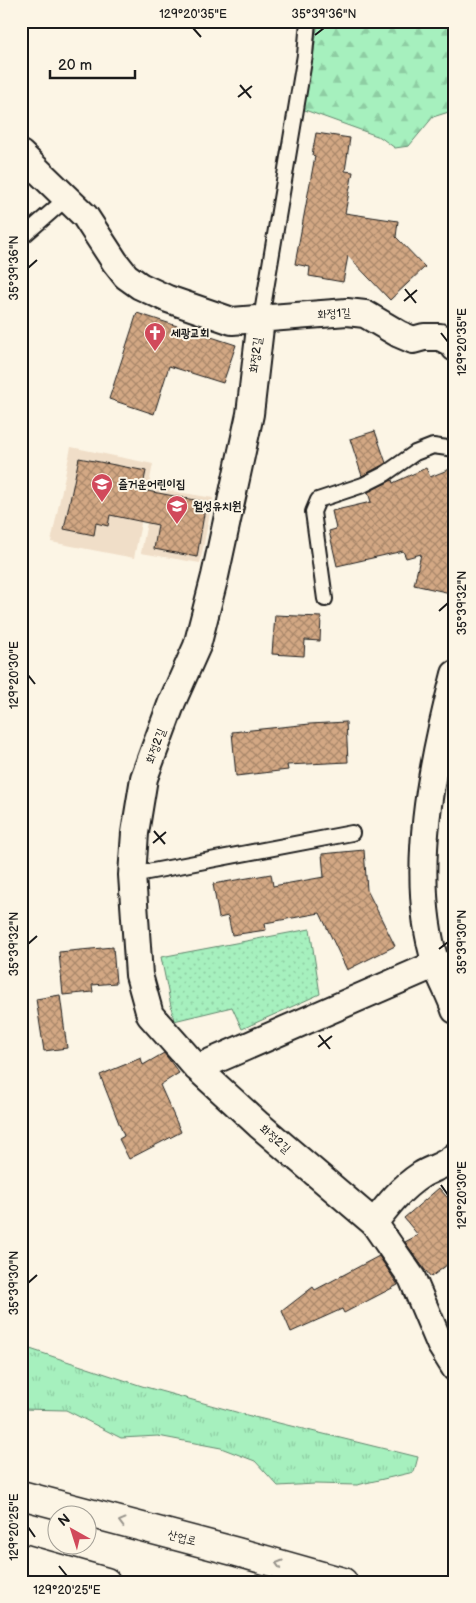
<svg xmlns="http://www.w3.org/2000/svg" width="476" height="1603" font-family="'Balsamiq Sans','Poor Story',sans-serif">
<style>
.built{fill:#f0dec8}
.grass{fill:url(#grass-tufts);stroke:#61866d}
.forest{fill:url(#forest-firs);stroke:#61866d}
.park{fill:url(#park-dots);stroke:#61866d}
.building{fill:url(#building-cross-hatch);stroke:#1c1c1c}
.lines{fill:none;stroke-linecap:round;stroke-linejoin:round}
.service-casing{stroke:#1c1c1c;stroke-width:18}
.minor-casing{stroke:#1c1c1c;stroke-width:30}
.primary-casing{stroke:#1c1c1c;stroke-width:31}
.service{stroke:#fcf5e5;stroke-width:14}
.minor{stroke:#fcf5e5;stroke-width:26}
.primary{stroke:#fcf5e5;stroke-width:28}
.oneway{stroke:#97938b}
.ticks{fill:none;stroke:#1c1c1c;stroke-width:2}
.labels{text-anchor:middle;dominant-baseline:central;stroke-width:4;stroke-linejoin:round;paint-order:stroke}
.street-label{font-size:12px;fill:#1c1c1c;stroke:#fcf5e5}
.poi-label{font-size:12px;font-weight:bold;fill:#1c1c1c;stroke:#fcf5e5;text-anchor:start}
.neatline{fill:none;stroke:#1c1c1c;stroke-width:2}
.ticks-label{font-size:12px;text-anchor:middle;fill:#1c1c1c}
</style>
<defs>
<pattern id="grass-tufts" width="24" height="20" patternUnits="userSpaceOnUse" patternTransform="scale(1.25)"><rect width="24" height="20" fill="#a6f0be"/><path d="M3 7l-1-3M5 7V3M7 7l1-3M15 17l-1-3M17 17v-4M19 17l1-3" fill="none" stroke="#8ecda3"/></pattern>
<pattern id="forest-firs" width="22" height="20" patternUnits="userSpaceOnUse" patternTransform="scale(1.25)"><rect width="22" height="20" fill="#a6f0be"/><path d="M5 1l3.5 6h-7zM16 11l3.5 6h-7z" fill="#8ecda3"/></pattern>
<pattern id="park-dots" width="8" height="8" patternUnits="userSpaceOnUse" patternTransform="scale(1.25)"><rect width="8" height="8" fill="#a6f0be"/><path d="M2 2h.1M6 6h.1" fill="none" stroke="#8ecda3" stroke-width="1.8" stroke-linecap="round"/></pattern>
<pattern id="building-cross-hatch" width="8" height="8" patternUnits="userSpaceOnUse" patternTransform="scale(1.25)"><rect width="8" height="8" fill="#d3a884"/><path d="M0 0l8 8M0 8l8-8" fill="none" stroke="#aa886b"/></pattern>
</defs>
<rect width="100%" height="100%" fill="#fcf5e5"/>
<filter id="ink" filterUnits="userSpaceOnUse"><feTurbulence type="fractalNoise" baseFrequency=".02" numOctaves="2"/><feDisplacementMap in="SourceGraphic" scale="10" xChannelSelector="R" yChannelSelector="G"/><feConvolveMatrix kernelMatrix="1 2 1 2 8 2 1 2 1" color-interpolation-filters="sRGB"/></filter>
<g filter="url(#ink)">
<!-- built -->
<path class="built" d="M71 447 153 464 134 558 51 542Z
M154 488 213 498 200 563 141 553Z"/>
<!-- grass -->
<path class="grass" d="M21 1346 142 1386 254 1417 418 1457 414 1472 357 1485 315 1484 278 1486 255 1461 221 1448 158 1436 121 1438 66 1410 21 1409Z"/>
<!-- forest -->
<path class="forest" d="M318 21H455V110L433 117 409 146 395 148 380 137 302 109 313 56Z"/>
<!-- park -->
<path class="park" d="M310 929 320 994 242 1029 232 1007 174 1021 161 957Z"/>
<!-- building -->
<path class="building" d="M316 133 350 138 345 171 353 172 345 213 398 221 396 237 425 267 390 300 348 256 343 282 309 276 310 267 295 264 315 156 312 155Z
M137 313 236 345 223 383 169 366 154 414 109 399Z
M375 431 386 463 362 476 350 439Z
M79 458 146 471 142 490 206 502 197 557 154 549 158 525 110 515 108 526 96 523 94 535 64 529Z
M455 467V594L414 585 421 554 406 558 403 551 337 566 329 531 336 529 332 511 371 502 368 492 392 480 393 483 426 468 430 477Z
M275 615 321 617 320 641 305 640 304 656 272 654Z
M346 722 348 762 287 765 288 770 236 776 232 732 310 724Z
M364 850 367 890 395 946 347 970 320 913 265 923 266 930 232 935 228 916 219 918 213 884 271 874 273 886 324 877 322 854Z
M113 947 116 983 92 985 93 992 63 995 59 952Z
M60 995 67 1048 44 1051 36 999Z
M164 1053 179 1073 160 1085 181 1132 129 1159 119 1139 124 1136 100 1075 141 1058 143 1065Z
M439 1188 455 1206V1259L431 1277 425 1270 405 1242 418 1235 404 1218Z
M379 1256 398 1285 344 1313 342 1309 291 1332 282 1311 313 1287 315 1290Z"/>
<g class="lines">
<!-- service casing -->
<g class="service-casing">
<path id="service" d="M21 238 67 198
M261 319 305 55 308 21
M325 599 313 512 318 500 363 485 385 474 415 453 433 446 455 449
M132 875 352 833"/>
</g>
<!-- minor casing -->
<g class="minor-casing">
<path id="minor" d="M21 154 85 216 115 262 126 276 140 286 168 299 232 321 347 312 365 314 399 334 413 340 424 337H440L452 343 455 348
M261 319 250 414 215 576 197 646 172 702 144 778 135 833 132 875 139 975 150 1015 197 1068 259 1125 374 1223 412 1278 440 1344 455 1368
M455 674C432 762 408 876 436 964 441 980 450 994 455 1010
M197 1068 436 964 452 966
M374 1223C388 1205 401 1188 421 1175 432 1168 445 1166 455 1156"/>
</g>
<!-- primary casing -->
<g class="primary-casing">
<path id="primary" d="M21 1495 237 1552 343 1582
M21 1558 106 1582"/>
</g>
<!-- service -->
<use href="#service" class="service"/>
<!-- minor -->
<use href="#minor" class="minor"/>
<!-- primary -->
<use href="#primary" class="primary"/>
</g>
<!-- one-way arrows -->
<defs><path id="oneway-chevron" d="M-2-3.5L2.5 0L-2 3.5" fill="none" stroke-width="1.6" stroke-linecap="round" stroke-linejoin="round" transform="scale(1.25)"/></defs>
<g class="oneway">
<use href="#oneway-chevron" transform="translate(122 1522) rotate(-165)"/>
<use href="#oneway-chevron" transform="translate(279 1564) rotate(-164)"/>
</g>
</g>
<!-- ticks -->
<path class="ticks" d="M193 28 201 37M315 35 324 28M240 85 251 98M238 97 252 86M28 268 37 260M405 289 416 303M404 301 417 290M441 333 448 342M439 611 448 603M28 675 35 684M154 831 165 844M153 843 166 832M28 944 37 936M439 949 448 942M319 1035 330 1049M318 1047 332 1036M441 1185 448 1195M28 1283 37 1275M28 1527 35 1537M59 1566 67 1576"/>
<!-- icons -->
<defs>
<g id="church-pin" transform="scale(1.125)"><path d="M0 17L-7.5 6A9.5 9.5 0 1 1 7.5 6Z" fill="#d1495b" stroke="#fcf5e5"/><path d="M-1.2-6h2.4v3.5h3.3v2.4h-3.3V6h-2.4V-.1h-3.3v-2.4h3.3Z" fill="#fff"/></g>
<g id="school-pin" transform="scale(1.125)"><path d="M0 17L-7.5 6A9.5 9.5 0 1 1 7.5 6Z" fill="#d1495b" stroke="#fcf5e5"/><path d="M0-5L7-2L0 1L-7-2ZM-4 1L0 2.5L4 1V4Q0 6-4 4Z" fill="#fff"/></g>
</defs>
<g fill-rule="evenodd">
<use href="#church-pin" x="155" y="333"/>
<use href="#school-pin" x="102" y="484"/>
<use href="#school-pin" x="177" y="506"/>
</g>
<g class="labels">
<!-- street labels -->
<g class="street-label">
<text transform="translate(334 314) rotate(-3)">화정1길</text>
<text transform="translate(256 355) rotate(-83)">화정2길</text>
<text transform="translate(156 746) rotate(-70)">화정2길</text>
<text transform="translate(275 1139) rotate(41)">화정2길</text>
<text transform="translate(182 1538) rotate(15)">산업로</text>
</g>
<!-- poi labels -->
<g class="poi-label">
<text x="171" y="333">세광교회</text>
<text x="118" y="484">즐거운어린이집</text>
<text x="193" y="506">월성유치원</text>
</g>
</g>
<!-- margin -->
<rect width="476" height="1603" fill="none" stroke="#fcf5e5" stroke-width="55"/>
<!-- north arrow -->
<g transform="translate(72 1530) rotate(321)"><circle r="24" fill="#fcf5e5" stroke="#a29e95"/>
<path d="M0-4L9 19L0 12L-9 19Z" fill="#d1495b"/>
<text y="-8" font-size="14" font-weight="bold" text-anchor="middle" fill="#1c1c1c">N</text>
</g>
<!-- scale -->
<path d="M50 70v8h85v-8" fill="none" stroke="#1c1c1c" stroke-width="2.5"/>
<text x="58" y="70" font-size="15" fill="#1c1c1c" stroke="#fcf5e5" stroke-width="4" paint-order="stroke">20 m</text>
<rect x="28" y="28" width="420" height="1548" class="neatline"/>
<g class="ticks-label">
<text x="193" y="18">129°20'35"E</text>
<text x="324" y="18">35°39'36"N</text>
<text transform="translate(14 268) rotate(-90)" y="4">35°39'36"N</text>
<text transform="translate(462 342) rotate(-90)" y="4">129°20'35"E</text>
<text transform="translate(462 603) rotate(-90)" y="4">35°39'32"N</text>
<text transform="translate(14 675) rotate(-90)" y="4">129°20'30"E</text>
<text transform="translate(462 942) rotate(-90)" y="4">35°39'30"N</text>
<text transform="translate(14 944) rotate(-90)" y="4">35°39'32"N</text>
<text transform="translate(462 1195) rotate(-90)" y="4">129°20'30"E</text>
<text transform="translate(14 1283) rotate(-90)" y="4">35°39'30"N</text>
<text transform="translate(14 1527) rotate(-90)" y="4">129°20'25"E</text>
<text x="67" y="1594">129°20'25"E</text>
</g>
</svg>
